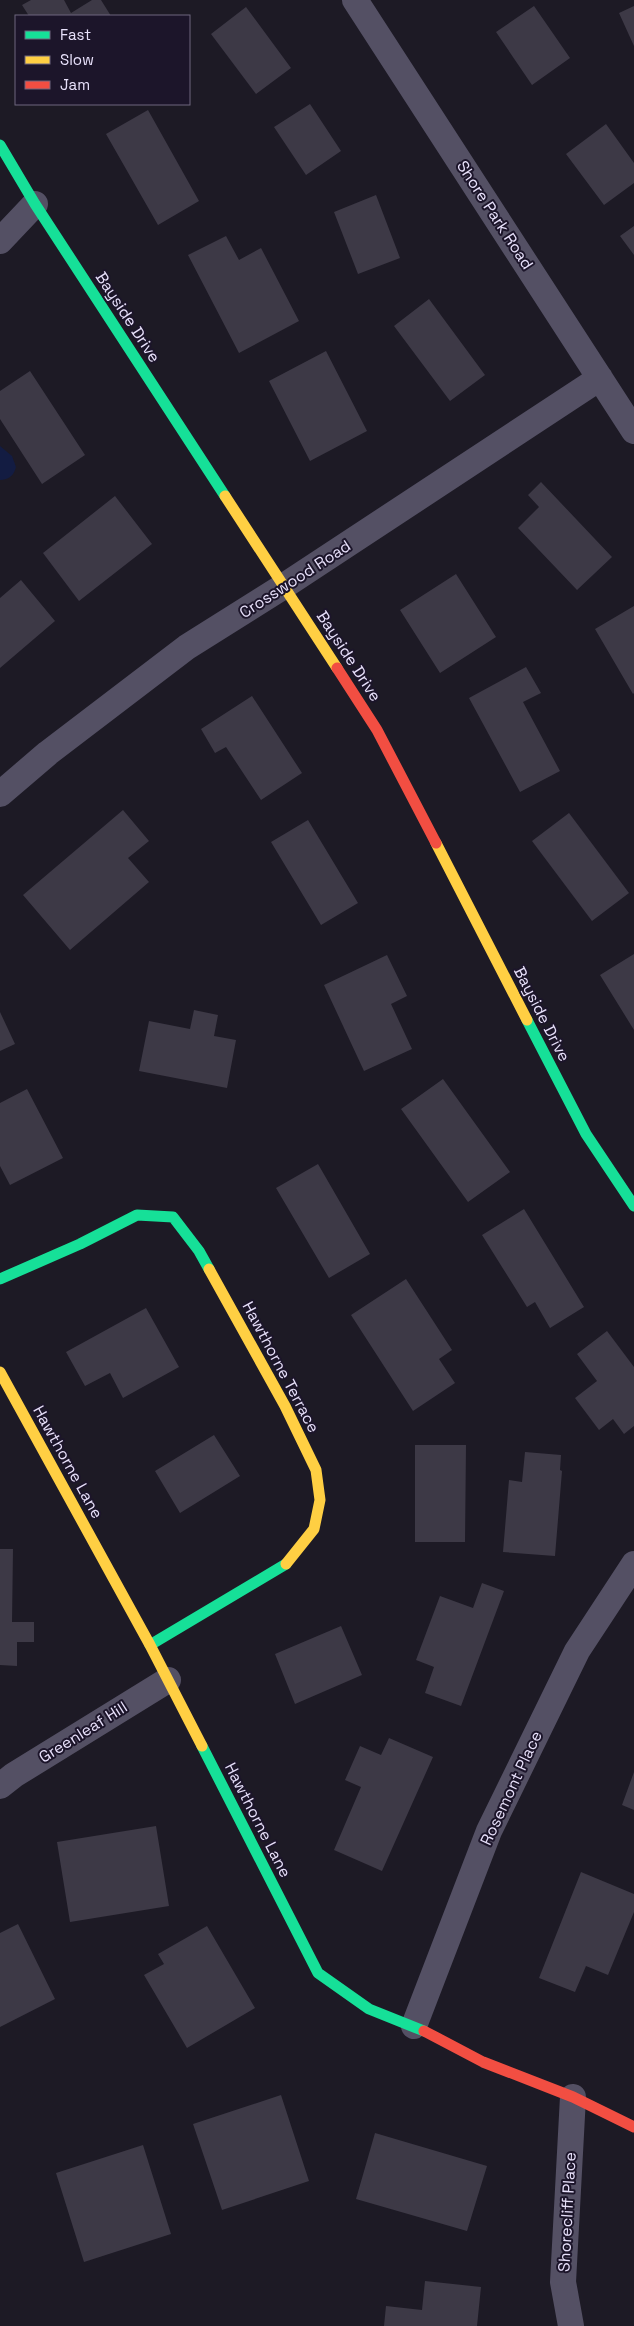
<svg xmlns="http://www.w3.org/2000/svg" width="634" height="2326" font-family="'Space Grotesk',sans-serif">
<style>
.water{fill:#131c42}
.building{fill:#3d3946}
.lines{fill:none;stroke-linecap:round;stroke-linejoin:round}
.street{stroke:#545064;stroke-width:26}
.fast{stroke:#16e098;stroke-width:11}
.slow{stroke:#ffcf43;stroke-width:11}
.jam{stroke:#f24e42;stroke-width:11}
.labels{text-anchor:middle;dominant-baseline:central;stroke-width:4;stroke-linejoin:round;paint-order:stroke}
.street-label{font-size:16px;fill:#e8e1fb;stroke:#1c152a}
</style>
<rect width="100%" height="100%" fill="#1d1a25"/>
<!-- water -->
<path class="water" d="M0 446 12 456 16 467C14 475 9 480 0 480Z"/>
<!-- building -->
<path class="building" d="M31 0H64L71 13 92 0H101L111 16H29L22 5Z
M534 6 570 58 532 85 496 32Z
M634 6V46L619 13Z
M246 7 291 68 256 94 211 34Z
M310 104 341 151 306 175 274 127Z
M148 110 199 201 158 225 106 134Z
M606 124 634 163V183L604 205 566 154Z
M376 195 400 258 358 274 334 212Z
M634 226V255L620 236Z
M226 236 239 260 261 248 299 321 239 353 188 255Z
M429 299 485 375 450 401 394 326Z
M326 351 367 431 310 461 269 381Z
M30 371 85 455 42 484 0 419V391Z
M541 482 612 557 577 590 518 528 539 507 528 495Z
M115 496 152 544 79 601 43 553Z
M456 574 496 637 440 673 400 610Z
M21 580 55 621 0 668V598Z
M634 606V693L633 694 595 629Z
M526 667 541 693 523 702 560 771 520 792 469 698Z
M252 696 302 773 261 800 226 747 215 753 201 729Z
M123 810 149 841 128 858 149 882 70 950 23 895Z
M569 813 629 893 592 921 532 841Z
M308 820 358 903 321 925 271 842Z
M634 954V1030L600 975Z
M387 955 407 996 391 1004 412 1049 364 1071 324 985Z
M194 1010 218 1015 214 1036 236 1040 227 1088 139 1071 149 1021 190 1029Z
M0 1012 15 1044 0 1051Z
M443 1079 510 1172 468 1202 401 1109Z
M27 1089 63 1158 10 1185 0 1166V1103Z
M318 1164 370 1254 329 1278 276 1188Z
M524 1209 584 1307 550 1328 535 1302 527 1307 482 1235Z
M406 1279 452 1350 439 1359 455 1383 413 1411 351 1315Z
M146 1308 179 1367 123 1398 110 1373 85 1386 66 1352Z
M607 1331 634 1367V1426L624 1434 613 1419 599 1430 575 1398 597 1381 577 1354Z
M214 1435 240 1476 180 1513 155 1471Z
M415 1445H466L465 1542H415Z
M525 1452 561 1455 560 1470 562 1471 555 1556 503 1552 509 1480 522 1482Z
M0 1549H13L12 1622H34V1642H17V1666L0 1665Z
M482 1583 504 1591 461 1706 425 1693 434 1667 416 1660 440 1596 473 1608Z
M341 1626 362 1675 295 1704 275 1654Z
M389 1738 433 1757 382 1871 334 1850 361 1787 345 1780 360 1746 381 1755Z
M634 1772V1810L622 1805Z
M156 1826 169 1906 70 1922 57 1842Z
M581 1872 634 1894V1912L608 1975 586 1966 575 1992 539 1978Z
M18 1924 55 1999 0 2027V1933Z
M207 1926 255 2008 187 2048 144 1975 164 1964 158 1954Z
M281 2095 309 2181 222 2210 193 2124Z
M375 2133 487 2166 467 2231 356 2199Z
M143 2145 171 2234 84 2262 56 2173Z
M425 2281 481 2287 477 2326H384L386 2306 422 2310Z"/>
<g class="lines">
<!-- street -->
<path class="street" d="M355 0 634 431
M0 241 35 204
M0 794 48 753 187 647 284 586 600 378
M0 1786 14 1775 168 1680
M414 2026 489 1831 577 1651 634 1564
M571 2326 563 2282 573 2097"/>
<!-- fast -->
<path class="fast" d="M0 145 35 204 225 496
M527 1020 586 1134 634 1206
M0 1279 80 1244 137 1215 173 1217 199 1251 209 1269
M150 1645 286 1564
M202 1746 318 1973 369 2009 424 2031"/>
<!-- slow -->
<path class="slow" d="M225 496 337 668
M436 843 527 1020
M209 1269 285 1406 316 1470 320 1500 314 1529 286 1564
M0 1372 150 1645 202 1746"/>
<!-- jam -->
<path class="jam" d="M337 668 377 730 436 843
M424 2031 483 2062 573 2097 634 2127"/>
</g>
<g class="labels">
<!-- street labels -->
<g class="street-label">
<text transform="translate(495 215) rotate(57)">Shore Park Road</text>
<text transform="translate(128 317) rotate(57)">Bayside Drive</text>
<text transform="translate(295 579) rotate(-33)">Crosswood Road</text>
<text transform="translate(349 656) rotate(57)">Bayside Drive</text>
<text transform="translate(542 1014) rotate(63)">Bayside Drive</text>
<text transform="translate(281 1367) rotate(62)">Hawthorne Terrace</text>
<text transform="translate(68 1462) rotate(61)">Hawthorne Lane</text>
<text transform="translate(83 1732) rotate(-32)">Greenleaf Hill</text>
<text transform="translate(511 1788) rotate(-65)">Rosemont Place</text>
<text transform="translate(258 1820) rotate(63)">Hawthorne Lane</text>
<text transform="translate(567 2212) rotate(-87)">Shorecliff Place</text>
</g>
</g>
<!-- legend -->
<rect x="15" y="15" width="175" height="90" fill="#1c152a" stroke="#6e677e"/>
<rect x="25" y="31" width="25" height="8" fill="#16e098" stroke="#6e677e"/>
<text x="60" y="40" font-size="15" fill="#e8e1fb">Fast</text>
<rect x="25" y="56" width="25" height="8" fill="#ffcf43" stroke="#6e677e"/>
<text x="60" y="65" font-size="15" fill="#e8e1fb">Slow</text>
<rect x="25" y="81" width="25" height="8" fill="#f24e42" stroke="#6e677e"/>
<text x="60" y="90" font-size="15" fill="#e8e1fb">Jam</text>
</svg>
